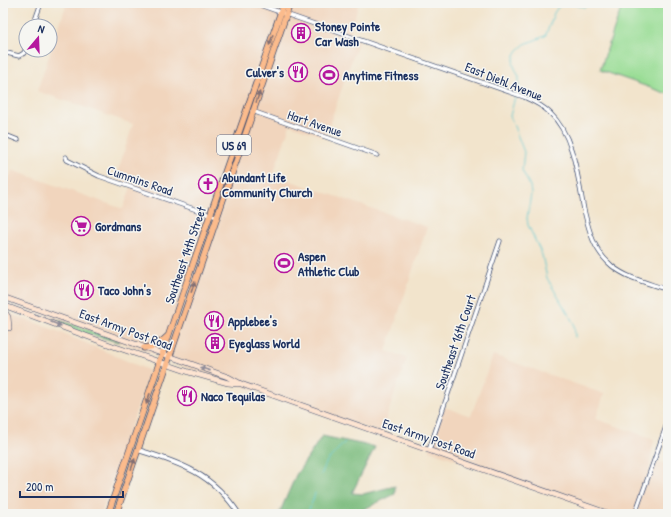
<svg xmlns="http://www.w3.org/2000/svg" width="671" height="517" font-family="'Patrick Hand',sans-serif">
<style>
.built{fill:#f1d5bd}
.green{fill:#9add95;stroke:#5a867a}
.forest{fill:#7bbc7e;stroke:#4b766e}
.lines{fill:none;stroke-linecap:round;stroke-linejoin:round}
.stream{stroke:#5ac7ce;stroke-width:1}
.minor-casing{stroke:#3b4a6e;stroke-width:5}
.tertiary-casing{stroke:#3b4a6e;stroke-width:5.5}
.secondary-casing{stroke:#3b4a6e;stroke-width:6}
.primary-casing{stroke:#3b4a6e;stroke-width:7}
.minor{stroke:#fff;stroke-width:3.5}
.tertiary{stroke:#fff;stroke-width:4}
.secondary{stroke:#fde4d1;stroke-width:5}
.primary{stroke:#fbbb8c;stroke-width:5.5}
.oneway{fill:#806e73}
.oneway2{fill:#8c8a98}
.labels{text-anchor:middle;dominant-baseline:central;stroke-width:3;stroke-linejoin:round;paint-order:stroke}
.shield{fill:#f6f6f2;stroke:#5d6b8a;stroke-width:1}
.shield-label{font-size:12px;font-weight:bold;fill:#1b2f5e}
.poi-label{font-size:13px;font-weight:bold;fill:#1b2f5e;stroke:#f6f6f2;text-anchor:start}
.street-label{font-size:13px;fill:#1b2f5e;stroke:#f6f6f2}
</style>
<rect width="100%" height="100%" fill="#f6f6f2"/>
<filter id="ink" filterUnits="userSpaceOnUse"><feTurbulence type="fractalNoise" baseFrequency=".025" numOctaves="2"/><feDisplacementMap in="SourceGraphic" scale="8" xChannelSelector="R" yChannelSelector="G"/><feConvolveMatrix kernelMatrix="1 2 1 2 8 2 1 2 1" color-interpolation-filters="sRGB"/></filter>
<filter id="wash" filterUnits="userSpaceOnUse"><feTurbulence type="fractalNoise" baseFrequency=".012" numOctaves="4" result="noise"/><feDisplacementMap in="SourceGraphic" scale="16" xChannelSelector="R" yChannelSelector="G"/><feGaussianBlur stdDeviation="0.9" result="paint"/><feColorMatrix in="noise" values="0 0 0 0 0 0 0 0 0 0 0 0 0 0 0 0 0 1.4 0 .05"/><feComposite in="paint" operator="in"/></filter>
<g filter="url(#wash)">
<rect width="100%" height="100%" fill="#f2e4cc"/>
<!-- built -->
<path class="built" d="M67 3H162L174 8 175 3H284L160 356 3 301V189H5L12 170 123 209 131 187 145 191 116 177 133 124 37 91Z
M290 3H359L349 36 359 39 325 137 290 125 273 175 427 227 386 351 407 358 381 433 168 361Z
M3 311 60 332 150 371 101 514H3Z
M493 355 604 394 596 419 654 439 648 478 655 460 668 465V514H610L429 450 444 407 471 416Z"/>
<!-- green -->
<path class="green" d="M623 3H668V94L600 70Z
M53 319 71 324 120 341 119 342 84 333 52 320Z"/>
<!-- forest -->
<path class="forest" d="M322 436 375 447 352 493 363 494 395 486V494L354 514H279L296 475Z"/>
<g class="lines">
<!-- stream -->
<path class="stream" d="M519 89V77L513 64 515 55 518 50 525 44 545 36 549 27 554 13 558 7 567 3 584 7 595 3
M515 97 510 116 524 152 522 170 530 186 531 194 527 218 528 225 542 255 547 278 574 324 575 337
M321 475 327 461 345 442
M307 514 313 500 315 493"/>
</g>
</g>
<g filter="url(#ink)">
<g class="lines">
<!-- minor casing -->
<g class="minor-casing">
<path id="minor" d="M254 3 524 97C533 101 543 106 550 113 574 135 578 179 584 210 589 231 594 251 612 266 628 279 649 283 668 290
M33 26 41 3
M3 52 19 56 24 53 26 48
M252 111 377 155
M3 134 18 140
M66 157 67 160 99 176 217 217
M429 450 500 241
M635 514 668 421"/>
</g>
<!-- tertiary casing -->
<g class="tertiary-casing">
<path id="tertiary" d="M138 450C181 463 213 474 239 514"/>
</g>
<!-- secondary casing -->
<g class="secondary-casing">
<path id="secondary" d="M3 297 228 377 241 384 610 514
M3 305 113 346 189 372 228 383 238 384
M3 309 8 317 9 328"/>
</g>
<!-- primary casing -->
<g class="primary-casing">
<path id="primary" d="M144 348C155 347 161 343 168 336
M108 514 185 287 284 3
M116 514 290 3"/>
</g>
<!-- minor -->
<use href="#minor" class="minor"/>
<!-- tertiary -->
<use href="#tertiary" class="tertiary"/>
<!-- secondary -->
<use href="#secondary" class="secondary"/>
<!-- primary -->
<use href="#primary" class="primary"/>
</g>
<!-- one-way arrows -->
<defs><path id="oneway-solid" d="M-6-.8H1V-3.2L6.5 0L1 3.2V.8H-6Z"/></defs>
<g class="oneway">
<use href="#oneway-solid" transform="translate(271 40) rotate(109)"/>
<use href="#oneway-solid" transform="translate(258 97) rotate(-71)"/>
<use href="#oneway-solid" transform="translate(193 287) rotate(-71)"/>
<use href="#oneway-solid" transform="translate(148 399) rotate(109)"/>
<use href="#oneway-solid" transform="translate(133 464) rotate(-71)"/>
</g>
<g class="oneway2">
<use href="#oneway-solid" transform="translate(56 324) rotate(21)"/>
<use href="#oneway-solid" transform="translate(205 369) rotate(-161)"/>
</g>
</g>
<!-- icons -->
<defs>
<g id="building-ring" transform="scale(1)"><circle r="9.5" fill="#f6f6f2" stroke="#b5179e" stroke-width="1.5"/><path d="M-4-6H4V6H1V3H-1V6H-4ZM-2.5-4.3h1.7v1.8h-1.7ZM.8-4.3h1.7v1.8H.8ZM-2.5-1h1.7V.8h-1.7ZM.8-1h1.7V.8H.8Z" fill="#b5179e"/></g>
<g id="restaurant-ring" transform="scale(1)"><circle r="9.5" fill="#f6f6f2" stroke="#b5179e" stroke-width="1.5"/><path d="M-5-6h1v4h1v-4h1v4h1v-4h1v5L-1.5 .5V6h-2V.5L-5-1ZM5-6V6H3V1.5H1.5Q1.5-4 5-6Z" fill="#b5179e"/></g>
<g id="stadium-ring" transform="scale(1)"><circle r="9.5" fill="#f6f6f2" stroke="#b5179e" stroke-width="1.5"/><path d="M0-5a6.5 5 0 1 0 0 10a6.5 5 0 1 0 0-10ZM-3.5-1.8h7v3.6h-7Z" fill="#b5179e"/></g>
<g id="church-ring" transform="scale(1)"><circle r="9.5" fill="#f6f6f2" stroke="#b5179e" stroke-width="1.5"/><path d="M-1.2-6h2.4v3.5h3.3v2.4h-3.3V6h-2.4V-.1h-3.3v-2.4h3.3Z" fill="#b5179e"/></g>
<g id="supermarket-ring" transform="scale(1)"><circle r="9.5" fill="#f6f6f2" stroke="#b5179e" stroke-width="1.5"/><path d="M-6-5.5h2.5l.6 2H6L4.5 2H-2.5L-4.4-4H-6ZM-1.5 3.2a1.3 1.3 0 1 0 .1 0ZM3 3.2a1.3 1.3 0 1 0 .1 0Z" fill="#b5179e"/></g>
</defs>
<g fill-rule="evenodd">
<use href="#building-ring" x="301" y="33"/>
<use href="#restaurant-ring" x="298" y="72"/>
<use href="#stadium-ring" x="329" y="75"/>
<use href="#church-ring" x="208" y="184"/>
<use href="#supermarket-ring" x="81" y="226"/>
<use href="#stadium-ring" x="284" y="263"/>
<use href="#restaurant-ring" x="84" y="290"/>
<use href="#restaurant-ring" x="214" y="321"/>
<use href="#building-ring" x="215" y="343"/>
<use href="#restaurant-ring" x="187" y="396"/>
</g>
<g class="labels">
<!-- shield labels -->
<rect class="shield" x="217" y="135" width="34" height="20" rx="3"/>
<g class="shield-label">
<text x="234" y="145">US 69</text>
</g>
<!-- poi labels -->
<g class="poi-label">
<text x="315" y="26">Stoney Pointe<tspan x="315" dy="15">Car Wash</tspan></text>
<text x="284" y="72" text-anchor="end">Culver's</text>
<text x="343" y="75">Anytime Fitness</text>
<text x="222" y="177">Abundant Life<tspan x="222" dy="15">Community Church</tspan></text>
<text x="95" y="226">Gordmans</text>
<text x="298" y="256">Aspen<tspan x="298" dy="15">Athletic Club</tspan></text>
<text x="98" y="290">Taco John's</text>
<text x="228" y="321">Applebee's</text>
<text x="229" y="343">Eyeglass World</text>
<text x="201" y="396">Naco Tequilas</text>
</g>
<!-- street labels -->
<g class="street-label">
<text transform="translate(504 81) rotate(22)">East Diehl Avenue</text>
<text transform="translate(315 123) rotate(19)">Hart Avenue</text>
<text transform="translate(140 180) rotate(19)">Cummins Road</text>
<text transform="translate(185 255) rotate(-71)">Southeast 14th Street</text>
<text transform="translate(126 329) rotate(20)">East Army Post Road</text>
<text transform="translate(455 342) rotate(-71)">Southeast 16th Court</text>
<text transform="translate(429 438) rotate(19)">East Army Post Road</text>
</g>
</g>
<!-- margin -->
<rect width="671" height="517" fill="none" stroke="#f6f6f2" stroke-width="16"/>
<!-- north arrow -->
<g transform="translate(38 38) rotate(19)"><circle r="19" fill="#f6f6f2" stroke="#9ea6b7"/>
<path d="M0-3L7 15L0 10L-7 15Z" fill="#b5179e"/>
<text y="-6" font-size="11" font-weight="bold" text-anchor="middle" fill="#1b2f5e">N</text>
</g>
<!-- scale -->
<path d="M20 491v6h103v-6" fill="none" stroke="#1b2f5e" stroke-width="2"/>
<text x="26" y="491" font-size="12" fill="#1b2f5e" stroke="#f6f6f2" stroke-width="3" paint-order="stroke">200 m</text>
</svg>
